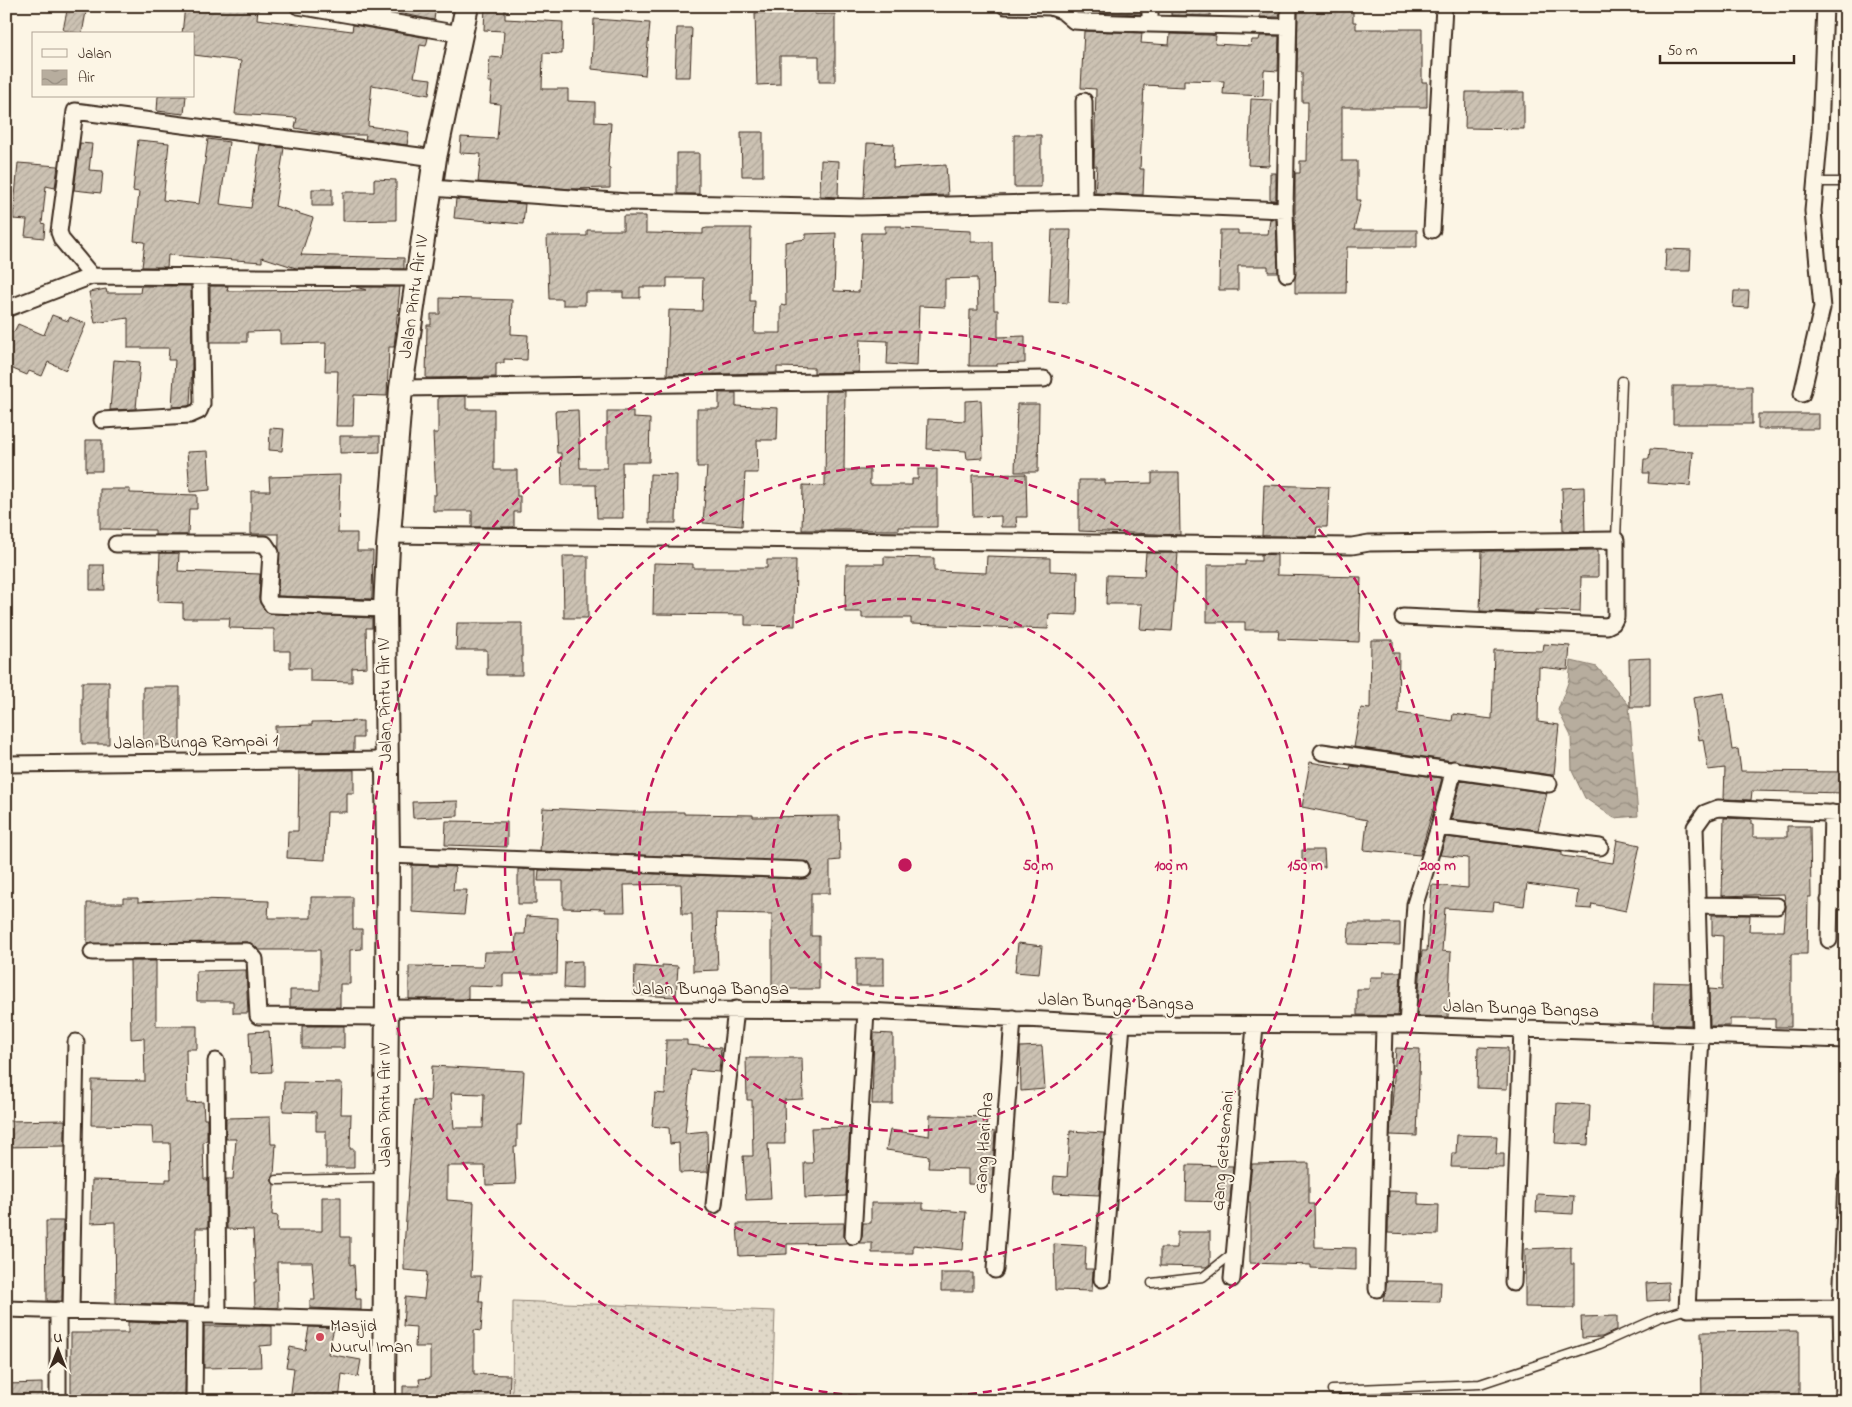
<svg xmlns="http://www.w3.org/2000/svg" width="1852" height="1407" font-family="'Indie Flower',sans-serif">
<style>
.grass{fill:url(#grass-dots);stroke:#8e8173}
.water{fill:url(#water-waves);stroke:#85796b}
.building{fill:url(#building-hatch);stroke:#3b2a1e;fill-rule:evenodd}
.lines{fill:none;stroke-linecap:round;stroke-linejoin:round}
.service-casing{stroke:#3b2a1e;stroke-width:11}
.minor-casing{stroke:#3b2a1e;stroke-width:19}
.secondary-casing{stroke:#3b2a1e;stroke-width:26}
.service{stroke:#fcf5e5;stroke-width:8}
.minor{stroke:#fcf5e5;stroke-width:15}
.secondary{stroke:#fcf5e5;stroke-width:22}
.ring{fill:none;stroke:#c2185b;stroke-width:2.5;stroke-dasharray:9 6}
.poi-dot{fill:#d1495b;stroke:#fcf5e5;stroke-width:2}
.labels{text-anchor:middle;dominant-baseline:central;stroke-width:4;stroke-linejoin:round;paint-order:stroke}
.street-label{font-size:18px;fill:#3b2a1e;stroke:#fcf5e5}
.poi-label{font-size:18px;fill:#3b2a1e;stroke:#fcf5e5;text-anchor:start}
.centre{fill:#c2185b;stroke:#fcf5e5;stroke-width:2.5}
.ring-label{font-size:15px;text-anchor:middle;font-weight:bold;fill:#c2185b;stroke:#fcf5e5;stroke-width:4;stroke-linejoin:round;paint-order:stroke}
</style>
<defs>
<pattern id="grass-dots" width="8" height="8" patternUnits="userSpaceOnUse" patternTransform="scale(1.25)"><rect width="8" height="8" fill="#e0d8c8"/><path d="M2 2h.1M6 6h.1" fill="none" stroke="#c1baab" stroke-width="1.8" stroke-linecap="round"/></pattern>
<pattern id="water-waves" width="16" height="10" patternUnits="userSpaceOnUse" patternTransform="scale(1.25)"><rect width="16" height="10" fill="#b7ad9e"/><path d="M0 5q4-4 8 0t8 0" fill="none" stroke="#968d80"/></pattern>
<pattern id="building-hatch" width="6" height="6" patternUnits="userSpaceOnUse" patternTransform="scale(1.25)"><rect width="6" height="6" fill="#ccc2b3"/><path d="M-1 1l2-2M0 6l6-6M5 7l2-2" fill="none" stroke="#b0a79a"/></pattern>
</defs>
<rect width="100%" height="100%" fill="#fcf5e5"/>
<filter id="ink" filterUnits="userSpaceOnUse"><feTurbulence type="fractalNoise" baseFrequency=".02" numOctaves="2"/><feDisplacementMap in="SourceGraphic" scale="10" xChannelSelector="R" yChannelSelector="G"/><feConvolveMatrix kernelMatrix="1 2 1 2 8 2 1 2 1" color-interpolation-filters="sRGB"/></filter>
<g filter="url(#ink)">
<!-- grass -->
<path class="grass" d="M513 1301 775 1311 772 1401H512Z"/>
<!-- water -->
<path class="water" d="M1571 661 1597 667 1629 705 1638 816 1614 818 1585 798 1572 771 1571 736 1558 710 1569 680Z"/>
<!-- building -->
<path class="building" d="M68 6H87L82 34 63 30Z
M185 6 258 8 257 19 352 31 353 25 428 38 426 46 420 45 414 77 431 79 429 95 372 85 368 126 409 132 407 145 365 139 366 135H334L295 128 297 118 235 114 241 61 194 55V34H182Z
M363 6H436L434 20Z
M485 6H505V19L563 22 562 54 543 53 542 89H568V101L595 102V122L611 123 608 168H610V188L571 189 478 182 481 154 460 153 461 137 497 139 500 104 490 103 492 82H488L490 57 502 58 504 31 484 30Z
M1085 6H1141V14L1085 12Z
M1171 6H1211L1210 16 1171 15Z
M1303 6H1353V22H1356V29H1422V82H1427V107H1342V161H1357V200H1361L1354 230H1417V247H1347L1346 293H1295V173H1300V161H1307L1308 102H1302V72H1297L1298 9H1303Z
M1261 7 1280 8 1279 17H1260Z
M799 11H815V14H835V82H819V56H780V84L757 85 755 13 799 12Z
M594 19 650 23 645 75 592 69Z
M677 28H692L690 77H675Z
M1084 31 1142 33 1141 43 1169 45 1170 34 1210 35 1216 36 1215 44 1251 46 1252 40H1259L1260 36H1279L1278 71 1264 70 1263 96 1223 94 1224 81 1184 80V87L1144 85 1140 169H1144L1143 195 1095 193 1097 166H1094L1096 89 1081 88Z
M1466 92H1524V129L1465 128Z
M158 96H186L184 114 157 111Z
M1251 99 1272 100 1269 166 1248 165Z
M741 132H763V176H742Z
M1014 135H1041V187H1014Z
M208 139 229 142 220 204 251 208 260 145 284 148 275 206 313 218 301 255 404 258V269L296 268 262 257V262L168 255 167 267H142L145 242 134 241 139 192 133 191 138 140 169 143 163 200 199 204Z
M80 143 92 144 89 170 103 171 101 193 74 190Z
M867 143 894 144 893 168 946 165 948 195 864 198Z
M677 153H699V194H677Z
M821 160 839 161 838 197 820 196Z
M18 163 58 166 55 188 46 186 42 223 45 224 44 238 25 236 27 220 13 219Z
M1270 173H1276V200H1270Z
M374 179 396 180V220L343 221V192H374Z
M312 189H332V206H312Z
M456 199 525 204 523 224 454 218Z
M623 216H646V233L703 234V229L707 228H751L750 301H755L754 333H781V305L786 306 785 242 806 239V234L836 233 834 291 859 292 862 233H885V226H901V228L971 231V242H993L994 310H998V337L1025 336V363L997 364V366H969L970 310H978L977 278 945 279V307L919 306 917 366 887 364 888 341 860 340 859 372 814 373V368L777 367V373L667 375 669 310 702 311 703 278H667V287H640V298H623V292H585V305H563V299H549L547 236H587V230H623Z
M1270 219H1276L1278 272H1268V266H1238V290H1219L1220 230H1238V234H1268Z
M1052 230H1071L1068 303 1049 302Z
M1666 249 1691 250 1690 271H1665Z
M141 286H191L192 366 190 405 188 406 172 407 175 360H168L169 348H128V318L95 323 89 292 106 289 107 293H140Z
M210 286H228L227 291 366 290 356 287H400L394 347H389L387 396 354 395 353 426H336L338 371H325L326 343 280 344V331L247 332V342H210Z
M1734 291H1749L1748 308 1733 307Z
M440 298 512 300 511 334 528 335 527 360 504 359V363H496V377L426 378 427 325H431V314H440Z
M52 315 68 321 70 317 86 324 66 370 48 362 42 376 29 371 27 375 6 366V329L14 332 18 324 44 335Z
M114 360 140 362 136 409 110 410Z
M1673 386H1752V424H1673Z
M826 391H845L844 470H870V485H912V479H918V469H937V527H899V530H802L803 485 825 486Z
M719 393H736V406L778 408 777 440H757L758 473H745L742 526 703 523 707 467H697V409H719Z
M466 396V409H494V470H517V496H520V512H514V527H472V511H433V495H436L433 433H438V397Z
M981 400 983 458 967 459 966 451 927 449 928 419 965 421V401Z
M1017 404H1039L1038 472H1015Z
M578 410 580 468H607V411H633V418L650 419 649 462H622L623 518H597L596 485H562L561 453H557L555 411Z
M1758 414H1819V429H1758Z
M270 428 284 429 282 451 269 450Z
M340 436H380V452L340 453Z
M86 440H102V471H86Z
M1650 449 1693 452 1690 486 1648 483 1649 473H1643L1644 459H1649Z
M208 451 210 490 190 492 187 452Z
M1152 473H1179L1180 535 1079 531V480H1105V484L1152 483Z
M650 474 677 475 676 523H649Z
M1026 474 1027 517H1016L1017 527H1001V516L973 517 972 475Z
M340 475 338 533H357V551H373L372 599 278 596 279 534H251V491H270L269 477Z
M1264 485 1329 487 1327 527H1317L1316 536H1262Z
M1584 487 1585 531H1563L1562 488Z
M100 489H130V493L197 495V509H189L188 535H155V530L100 529Z
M1598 550V577H1581L1580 612 1535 610V613L1480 611 1482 551Z
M160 553H179L178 571 260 574 259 599 268 613 372 618V628H366L367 667 352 668V682L310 681V668H290V651H274V629L229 628 230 618H183V603L158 602Z
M1146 553H1178L1172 631 1140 629 1142 604H1106L1107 575 1144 576Z
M1261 554 1277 555V575L1361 577 1359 642 1278 639 1279 630H1245V622H1207V565H1245V561H1261Z
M563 556H588V618H564Z
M987 556 1050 558V571L1078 572 1077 615 1049 614 1048 629 911 624V618H862V612H845L846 564H884V557L934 558V571L986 573Z
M767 560H796L795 626 745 625V615L653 614 654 563 693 564V568H767Z
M90 565H104L105 590H90Z
M457 623H522V675H487V650H456Z
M1371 640H1393V653H1399L1398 713 1452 721 1453 714 1492 719 1494 650 1543 651 1544 644 1570 646 1568 670 1539 667 1538 722 1559 725 1554 774 1552 775 1354 747 1361 708 1370 709Z
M1650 658V707H1630L1629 659Z
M82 682H109V744H82Z
M143 687H180V745H143Z
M1724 693 1732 750 1738 749 1741 771 1846 772V793L1752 791 1751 800 1724 799 1725 768 1708 770 1703 739 1699 740 1693 698Z
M363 721V738H354V751L276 752 275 726 312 725V722Z
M1310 762 1350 769 1351 766 1442 778 1420 855 1364 850 1367 820 1302 807Z
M299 770H354V793H347V812H327L325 860 287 858 288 831H298Z
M1461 781 1547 793 1538 830 1451 819Z
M458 801V816L413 818 412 802Z
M543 808 628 812H684V814L753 815V817L839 816 840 860 830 861V893H811V936H819V989H772V914L716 913 718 970 693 971 692 914H682L681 884 624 885 625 912H605V909L563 908V881H538L539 870 803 879 811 875 812 870 808 862 540 851Z
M1724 818 1751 819V824H1753V837H1787V826H1810L1811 897H1808L1807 954H1791V1027H1775V1019H1730V1026H1710L1709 989 1722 990 1723 936 1712 935V915H1750L1749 931H1784L1786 907 1784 894 1722 896Z
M446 821 507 822V847L445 845Z
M1446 837 1560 851 1562 852V856L1613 863 1617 840 1640 845 1626 911 1592 904 1591 909 1576 908 1578 891 1527 884 1524 906 1494 902 1493 911 1445 908 1442 951 1451 952 1448 1017 1417 1016 1422 951H1427L1432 885 1468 888V858L1440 855Z
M1302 850H1324L1325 867H1302Z
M412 865 455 867 453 890H467L464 915 412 912Z
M518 869 536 870V904H518Z
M311 897H353V929H362V949L350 950V984H340V1007H290V990H320V950H259L247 942 87 944V903H123V898H138V902L199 899 269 901 268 918H311Z
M526 916 558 918 557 974H503V987L468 986V999H409V966L483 967 484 952H515L516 934H525Z
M1349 923H1400V945L1348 944Z
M1018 943 1042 946 1039 974 1015 972Z
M856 958H884V986H856Z
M130 961H156V1026H197V1049H186L187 1103 203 1102 204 1119H207V1140L203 1142 204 1179H208V1228H196L194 1305 116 1303 115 1222 91 1223 92 1180 166 1182V1179H171L170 1143H153L152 1126 91 1125 92 1080 145 1081 144 1038 131 1039Z
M582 961V989L564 988 565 962Z
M662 965 678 966 676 997 634 995 635 966 662 968Z
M246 970 248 1013H233V1001H197L196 971Z
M1383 972H1401L1398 1016 1357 1015V989H1369L1370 977H1383Z
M1654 982 1690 983 1691 1025 1653 1024Z
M302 1026H344V1048H302Z
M269 1031 272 1072 251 1073 249 1032Z
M874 1033 893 1034V1104H872Z
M666 1040H687V1045L721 1048 719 1072 691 1070 685 1133 707 1131 708 1172 680 1173 679 1143 670 1144 669 1128 652 1126 655 1093 665 1094Z
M1042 1046 1045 1089 1021 1091 1020 1047Z
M1478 1047 1508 1048 1507 1089 1477 1088Z
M1396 1048 1420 1049 1417 1136 1390 1135Z
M746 1058H802L803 1099 784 1100 785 1144H768L771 1199 746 1200 743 1156H753L752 1100H747Z
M432 1066 524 1071 521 1125H517V1147H514L516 1184 486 1185 485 1166H447V1200L474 1202 471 1276H481L479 1302H483L481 1331 474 1330V1374L510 1375 509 1401 460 1398V1401H403V1386H420L419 1379 430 1378V1347H415L416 1327 403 1326 405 1297 424 1299 427 1272 404 1270V1248L414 1100 430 1101ZM451 1093 484 1094 483 1128H454Z
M284 1082 342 1083 341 1114H351L350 1149H354V1168H326V1131H316V1112L283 1111Z
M1557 1103 1590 1105 1588 1145 1555 1143Z
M930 1115 987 1117 986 1131 995 1132 992 1185 968 1184V1169L928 1168 929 1156 886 1150 890 1130 929 1136Z
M270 1117 271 1144H276L274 1175 271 1180 274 1185 272 1215 278 1216 277 1231H322V1197H341V1237H350V1265L354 1264 356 1299H361V1310L310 1308V1300H315L312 1262H277L278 1308 255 1307 254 1282H256L253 1230 227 1229 226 1179H233L236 1139H226V1118Z
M65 1120V1146L6 1147V1121Z
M850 1127 846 1196 805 1198 804 1163H813L811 1128Z
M1070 1131 1104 1133 1099 1195 1053 1193 1054 1176 1067 1177Z
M1457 1135 1497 1136 1496 1154H1504V1168L1451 1167 1452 1153H1456Z
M1309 1163V1204H1314L1315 1247 1356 1248V1270L1311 1268V1265L1250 1263V1202H1248L1252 1164Z
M1187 1165 1233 1166 1230 1202 1186 1201Z
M1389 1191 1418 1192V1204L1439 1205 1438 1235 1388 1233Z
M1537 1194 1574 1196 1573 1214 1536 1212Z
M871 1203H923V1209L966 1212 963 1250 913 1245V1253H872V1243H859L862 1237 863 1223H871Z
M46 1221H63L62 1301H47Z
M844 1223V1236L847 1243 787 1244V1254L739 1256 737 1224Z
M1177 1232H1210V1264L1206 1267 1160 1266V1248H1177Z
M1054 1244 1086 1246 1085 1269H1093L1092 1291 1055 1290Z
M1571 1247V1264H1574V1308L1525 1307V1249Z
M941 1273H973V1291H941Z
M1387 1281 1441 1282 1440 1302 1383 1301Z
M1668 1282 1669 1300 1647 1301 1646 1283Z
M1617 1316V1330L1602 1337 1582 1338 1581 1317Z
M128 1322 186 1324 185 1401H71V1333H128Z
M204 1326H272V1345L260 1346 261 1367 204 1368Z
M309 1327 334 1328 328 1354 361 1360 358 1377 342 1374 339 1401H290L294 1368 286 1367 290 1347 305 1350Z
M1799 1331V1401H1702L1701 1332Z
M42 1383V1401H6V1384Z"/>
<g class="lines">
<!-- service casing -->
<g class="service-casing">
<path id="service" d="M1816 182H1846
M1616 540 1622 381
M277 1180 383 1178
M1152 1283 1203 1277 1233 1253
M1332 1390 1480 1384 1600 1344 1658 1318 1687 1309"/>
</g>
<!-- minor casing -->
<g class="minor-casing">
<path id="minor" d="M298 6 460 34
M1005 6 1050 7 1062 11 1074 21 1089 22 1150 24V6
M1150 24 1287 27
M1084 101 1085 202
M431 188 628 202 861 207 1085 202 1285 210 1289 6
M1285 210 1287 274
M1432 230 1444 6
M92 276 62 240 59 232 75 111 435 158
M6 309 92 276 418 278
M401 388 1044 379
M1802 394 1822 308 1813 211 1820 131 1825 6
M102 420 190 415 199 411 202 404 200 276
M389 535 1352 546 1369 543 1616 540V617L1613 623 1607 626 1403 617
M116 544H265L271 553 268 599 272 605 385 609
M1322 752 1549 784
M6 764 387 760
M1439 827 1600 847
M388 855 803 870
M1829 900 1846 901
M1697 905 1777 906
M1829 940 1832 813
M92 952 247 951 255 959 258 1016 386 1017
M385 1008 866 1011 1122 1024 1407 1025 1846 1040
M1407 1025 1415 904 1439 827 1454 769
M216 1061 218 1315
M714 1205 736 1009
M853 1236 866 1011
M995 1270 1013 1018
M1102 1279 1122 1024
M1232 1279 1255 1026
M1513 1283 1522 1028
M1377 1289 1384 1027
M1841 1308 1687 1309 1701 1035 1695 827 1705 813 1718 808 1846 814
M6 1309 385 1320
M71 1310 76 1042
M58 1401V1310
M194 1401 195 1316
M1843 1401 1841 1308 1846 1179"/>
</g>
<!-- secondary casing -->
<g class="secondary-casing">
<path id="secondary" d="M384 1401 388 855 385 609 388 547 401 388 435 158 467 6"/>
</g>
<!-- service -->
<use href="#service" class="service"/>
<!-- minor -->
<use href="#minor" class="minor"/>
<!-- secondary -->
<use href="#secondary" class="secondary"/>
</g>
</g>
<!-- distance rings -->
<g class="ring">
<circle cx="905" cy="865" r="133"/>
<circle cx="905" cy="865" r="266"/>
<circle cx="905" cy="865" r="400"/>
<circle cx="905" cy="865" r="533"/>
</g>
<!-- markers -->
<circle class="poi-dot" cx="320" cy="1337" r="5"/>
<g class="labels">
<!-- street labels -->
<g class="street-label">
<text transform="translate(415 297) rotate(-82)">Jalan Pintu Air IV</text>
<text transform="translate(386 700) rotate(-91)">Jalan Pintu Air IV</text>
<text transform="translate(196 743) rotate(-1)">Jalan Bunga Rampai 1</text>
<text x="711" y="990">Jalan Bunga Bangsa</text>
<text transform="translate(1116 1003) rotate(2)">Jalan Bunga Bangsa</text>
<text transform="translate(1521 1010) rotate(2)">Jalan Bunga Bangsa</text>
<text transform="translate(386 1105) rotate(-90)">Jalan Pintu Air IV</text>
<text transform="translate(985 1143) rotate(-86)">Gang Hari Ara</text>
<text transform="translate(1224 1151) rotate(-85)">Gang Getsemani</text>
</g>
<!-- poi labels -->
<g class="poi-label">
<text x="330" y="1327">Masjid<tspan x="330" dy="21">Nurul Iman</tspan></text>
</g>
</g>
<circle cx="905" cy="865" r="8" class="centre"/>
<g class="ring-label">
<text x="1038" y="870">50 m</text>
<text x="1171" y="870">100 m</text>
<text x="1305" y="870">150 m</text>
<text x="1438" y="870">200 m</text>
</g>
<!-- margin -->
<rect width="1852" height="1407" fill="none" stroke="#fcf5e5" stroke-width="25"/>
<rect x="12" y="12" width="1827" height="1382" fill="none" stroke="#3b2a1e" stroke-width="2" filter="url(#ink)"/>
<!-- legend -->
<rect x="32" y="32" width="162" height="65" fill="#fcf5e5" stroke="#afa495"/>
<rect x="42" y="49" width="25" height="8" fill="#fcf5e5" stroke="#afa495"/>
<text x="78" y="58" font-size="15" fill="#3b2a1e">Jalan</text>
<rect x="42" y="70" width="25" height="15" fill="url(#water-waves)" stroke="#afa495"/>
<text x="78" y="82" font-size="15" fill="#3b2a1e">Air</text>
<!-- north arrow -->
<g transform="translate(58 1350)" stroke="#fcf5e5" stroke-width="4" paint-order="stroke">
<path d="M0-4L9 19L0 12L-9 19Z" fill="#3b2a1e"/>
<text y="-8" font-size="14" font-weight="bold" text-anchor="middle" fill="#3b2a1e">U</text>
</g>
<!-- scale -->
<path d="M1660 55v8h134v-8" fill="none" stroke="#3b2a1e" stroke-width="2.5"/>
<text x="1667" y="55" font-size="15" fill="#3b2a1e" stroke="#fcf5e5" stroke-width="4" paint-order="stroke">50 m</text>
</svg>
